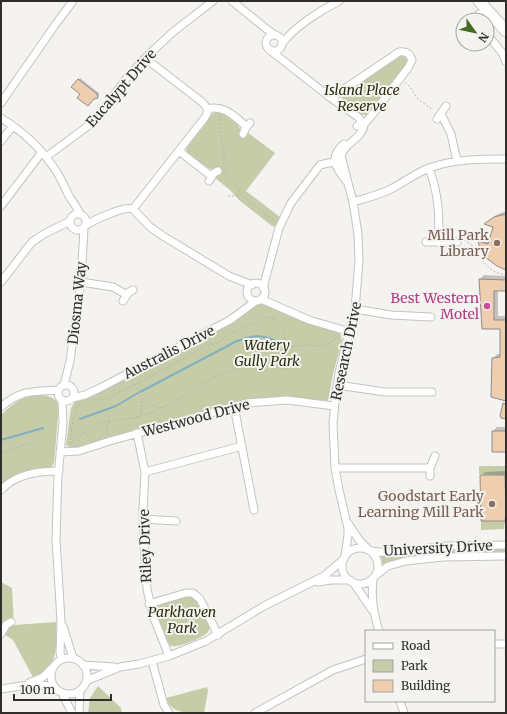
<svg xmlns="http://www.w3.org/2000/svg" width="507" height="714" font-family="Merriweather,serif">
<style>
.green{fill:#c7cca8}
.shadow{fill:#0003}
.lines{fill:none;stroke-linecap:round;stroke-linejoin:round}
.stream{stroke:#81b1c0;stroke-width:2}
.building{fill:#eeceae;stroke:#8f8c8a}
.minor-casing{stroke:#c4c3c0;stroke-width:9}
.highway-casing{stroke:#c4c3c0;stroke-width:13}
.path{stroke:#b5b4b1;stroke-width:1;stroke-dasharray:2 2;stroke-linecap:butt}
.minor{stroke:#fff;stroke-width:7}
.highway{stroke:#fff;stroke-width:11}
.education-dot{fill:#8d6e63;stroke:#f4f3ef;stroke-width:1.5}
.hotel-dot{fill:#d1479c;stroke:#f4f3ef;stroke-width:1.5}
.labels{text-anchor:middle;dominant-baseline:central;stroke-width:4;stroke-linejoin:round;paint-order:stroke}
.street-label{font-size:14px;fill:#2f2e2d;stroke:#f4f3ef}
.park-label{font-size:14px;font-style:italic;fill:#2a2d0c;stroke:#f4f3ef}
.education-label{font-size:14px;fill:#785e54;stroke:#f4f3ef;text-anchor:end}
.hotel-label{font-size:14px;fill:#b23c85;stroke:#f4f3ef;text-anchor:end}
</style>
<rect width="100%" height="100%" fill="#f4f3ef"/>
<!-- green -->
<path class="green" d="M401 55 406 57 408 63 367 115C358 117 340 104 342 94Z
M217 111C228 114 240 121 241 134L247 132 275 153 246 191 280 217 276 227 272 226 239 200 231 191 214 177V169C206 170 187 157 186 149L188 144C195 135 207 115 217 111Z
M258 303H261L336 331 341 335 342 341 332 378 329 398 327 401 288 397 247 400 112 437 77 448 72 449 66 445 71 408 76 400Z
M33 395C44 395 54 395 59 405L54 463 51 468 48 469 1 486V415C11 405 20 398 33 395Z
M479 466H506L505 475 479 474Z
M481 521H505L504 529 481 530Z
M506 546V554L383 566 381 556 439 548Z
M1 582 12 588 14 625 56 622C56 638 59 660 45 672 42 674 38 676 34 679L13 640 4 634 8 620 1 623Z
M191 595 196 598 210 627C209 630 209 631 207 633 202 638 178 648 171 646 165 640 155 616 156 607L160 603Z
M98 686 121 708 122 713H88L90 698Z
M207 687 208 691 204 713C188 713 171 714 166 698Z"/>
<!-- shadow -->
<path class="shadow" d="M80 78 99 93V95L98 97 81 94 78 80Z
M506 211V269L479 242 483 238 490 240 494 227 485 224 496 215Z
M484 275 506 276V290H498V316H506V400L493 359 497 354H501L502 328H483L480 279Z
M497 427H506V451L493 431Z
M506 471V518L505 520 481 476 485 472Z"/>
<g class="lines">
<!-- stream -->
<path class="stream" d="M140 392 237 341C253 336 258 334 274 340
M80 419 116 406 138 393
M1 440 43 428"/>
</g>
<!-- building -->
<path class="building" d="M78 79 97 94 98 98 94 99 88 106 77 98 80 94 71 87Z
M506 214V270L497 266 485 257 480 249 478 241 488 244 493 227 484 224 494 217Z
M479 279 506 280V291H494V320H506V401L491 397 492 358 500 357V329H482Z
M503 403 506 404V419L501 418 500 416Z
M492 431H506V452H492Z
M480 475H505L506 513 505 521H481Z"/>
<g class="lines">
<!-- minor casing -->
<g class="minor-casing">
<path id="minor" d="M232 1 269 31 275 35
M475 20 479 14
M487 34 503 54 506 62
M266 43a8 8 0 1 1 16 0a8 8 0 1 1-16 0Z
M282 44C294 27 321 10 339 1
M271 51 331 98 358 117 364 125C362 139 344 143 341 156L353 202 358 234 359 261 355 309 339 373 336 393 333 423 335 468 339 490 348 528V535L345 556
M331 98 399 52C405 51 410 53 412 60L408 68 372 115 366 122 357 126
M1 103 55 25 73 1
M207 109C224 104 235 117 247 127
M441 114 451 134 457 161
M1 118C24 132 44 151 58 174 62 181 65 188 69 196 73 202 77 207 80 214
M437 119 446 106
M243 134 247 126 250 123
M1 141 13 126
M344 144C328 158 335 167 347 182
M179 151 211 176
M46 157 96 120 125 80 145 58 173 32 213 1
M429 168C439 195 439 214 439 242
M209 181 214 173 218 171
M353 202C366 198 379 195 391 189 404 182 416 173 429 168 454 159 480 159 506 159
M1 206 42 152
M133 209 199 125C206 117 212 111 202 102L145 58
M70 222a8 8 0 1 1 16 0a8 8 0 1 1-16 0Z
M85 226C93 220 124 206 133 209L150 227 163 236 229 276 252 285
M426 242H457
M1 282 32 242 44 234 70 221
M81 282 113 287 127 295
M247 292a9 9 0 1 1 18 0a9 9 0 1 1-18 0Z
M263 288 279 228 291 203 320 165 341 160
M261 299 309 320 350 332
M123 301 129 292 133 290
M355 309 391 315 431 317
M58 393a8 8 0 1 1 16 0a8 8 0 1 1-16 0Z
M64 385 70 361 81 282 84 228
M337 385 385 392H432
M73 398 85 395 102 387 230 320 256 301
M234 406 254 510
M1 407C21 389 34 392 58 390
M137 433 145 472 143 509 144 545 147 589 153 616 169 656
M60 452 79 451 110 441 247 403 287 400 334 406
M335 468H430
M145 472 242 446
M430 476V468L435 456
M1 490C16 474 38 471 59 471
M143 519 176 521
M348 523 359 540 368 549
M342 566a18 18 0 1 1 36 0a18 18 0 1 1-36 0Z
M371 551 390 553 446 546 506 545
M375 576 388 566 406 561 443 557 506 556
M373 578C371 598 373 611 379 631
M318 582 331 580H350
M353 582 372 610
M149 604 186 593H193L200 599 218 635
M63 626 73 658
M1 634 6 625 11 622
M494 644H506
M51 676a18 18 0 1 1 36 0a18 18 0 1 1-36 0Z
M62 659 60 653 61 621 56 539 58 476 63 423 62 401
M152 661 164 705 169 713
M83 665 114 667
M86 681 120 667 139 664 169 656 206 641 264 606 324 576 344 559
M29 683 43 677 52 668
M1 689 35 684 54 687
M62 693 72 713
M400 701 404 713
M79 713 80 690
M255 713 333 670 366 659"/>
</g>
<!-- highway casing -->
<g class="highway-casing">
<path id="highway" d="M479 1 506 31"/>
</g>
<!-- path -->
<path class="path" d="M405 82 410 87 418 99 433 110
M220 115V133L224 150V167
M225 171C229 180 239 184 240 194
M228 196H235L240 194 266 215 275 220
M464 240 475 247 483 261 489 268 495 272 506 275
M284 348 305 345 321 346 328 344 339 336
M135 384C142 398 146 406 162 408
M93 399 99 400 107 398 152 376 205 346 218 343 230 333 252 325 266 317C282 317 288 335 283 348 281 355 278 359 276 366
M141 415 142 400
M108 435 106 430 109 421
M71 443 90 428 102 422C119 420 137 418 153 412 170 406 184 395 198 386 227 369 257 360 289 370
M71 444C71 434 72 409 81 403
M1 453 35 441"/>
<!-- minor -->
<use href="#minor" class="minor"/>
<!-- highway -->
<use href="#highway" class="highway"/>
</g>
<!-- markers -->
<g class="education-dot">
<circle cx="497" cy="243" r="4"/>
<circle cx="492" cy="504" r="4"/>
</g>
<circle class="hotel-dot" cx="487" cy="306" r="4"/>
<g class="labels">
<!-- street labels -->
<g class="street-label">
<text transform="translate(121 88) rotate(-49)">Eucalypt Drive</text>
<text transform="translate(77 303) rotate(-84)">Diosma Way</text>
<text transform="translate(346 351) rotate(-78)">Research Drive</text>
<text transform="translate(169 352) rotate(-27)">Australis Drive</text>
<text transform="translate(196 418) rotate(-15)">Westwood Drive</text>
<text transform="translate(145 546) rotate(-92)">Riley Drive</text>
<text transform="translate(438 548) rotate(-3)">University Drive</text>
</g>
<!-- park labels -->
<g class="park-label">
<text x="362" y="90">Island Place<tspan x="362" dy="16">Reserve</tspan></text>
<text x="267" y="345">Watery<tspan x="267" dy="16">Gully Park</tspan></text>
<text x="182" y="612">Parkhaven<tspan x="182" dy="16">Park</tspan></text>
</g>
<!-- education labels -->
<g class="education-label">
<text x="489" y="235">Mill Park<tspan x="489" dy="16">Library</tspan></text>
<text x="484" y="496">Goodstart Early<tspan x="484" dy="16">Learning Mill Park</tspan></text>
</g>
<!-- hotel labels -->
<g class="hotel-label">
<text x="479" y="298">Best Western<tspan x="479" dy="16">Motel</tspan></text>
</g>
</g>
<!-- border -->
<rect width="507" height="714" fill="none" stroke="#2f2e2d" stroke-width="4"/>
<!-- legend -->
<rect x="365" y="630" width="130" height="72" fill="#f4f3ef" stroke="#a5a4a1"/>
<rect x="373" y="643" width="20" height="6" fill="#ffffff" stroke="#a5a4a1"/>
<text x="401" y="650" font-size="12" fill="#2f2e2d">Road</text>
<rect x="373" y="660" width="20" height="12" fill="#c7cca8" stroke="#a5a4a1"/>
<text x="401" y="670" font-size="12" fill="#2f2e2d">Park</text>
<rect x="373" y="680" width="20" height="12" fill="#eeceae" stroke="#a5a4a1"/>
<text x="401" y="690" font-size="12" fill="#2f2e2d">Building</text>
<!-- north arrow -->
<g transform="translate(475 32) rotate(123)"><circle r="19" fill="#f4f3ef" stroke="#a5a4a1"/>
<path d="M0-3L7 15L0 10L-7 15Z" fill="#456b24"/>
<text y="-6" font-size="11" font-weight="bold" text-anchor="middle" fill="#2f2e2d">N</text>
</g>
<!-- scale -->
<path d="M14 694v6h97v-6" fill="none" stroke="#2f2e2d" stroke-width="2"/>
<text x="20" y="694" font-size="12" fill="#2f2e2d" stroke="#f4f3ef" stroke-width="3" paint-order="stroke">100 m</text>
</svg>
